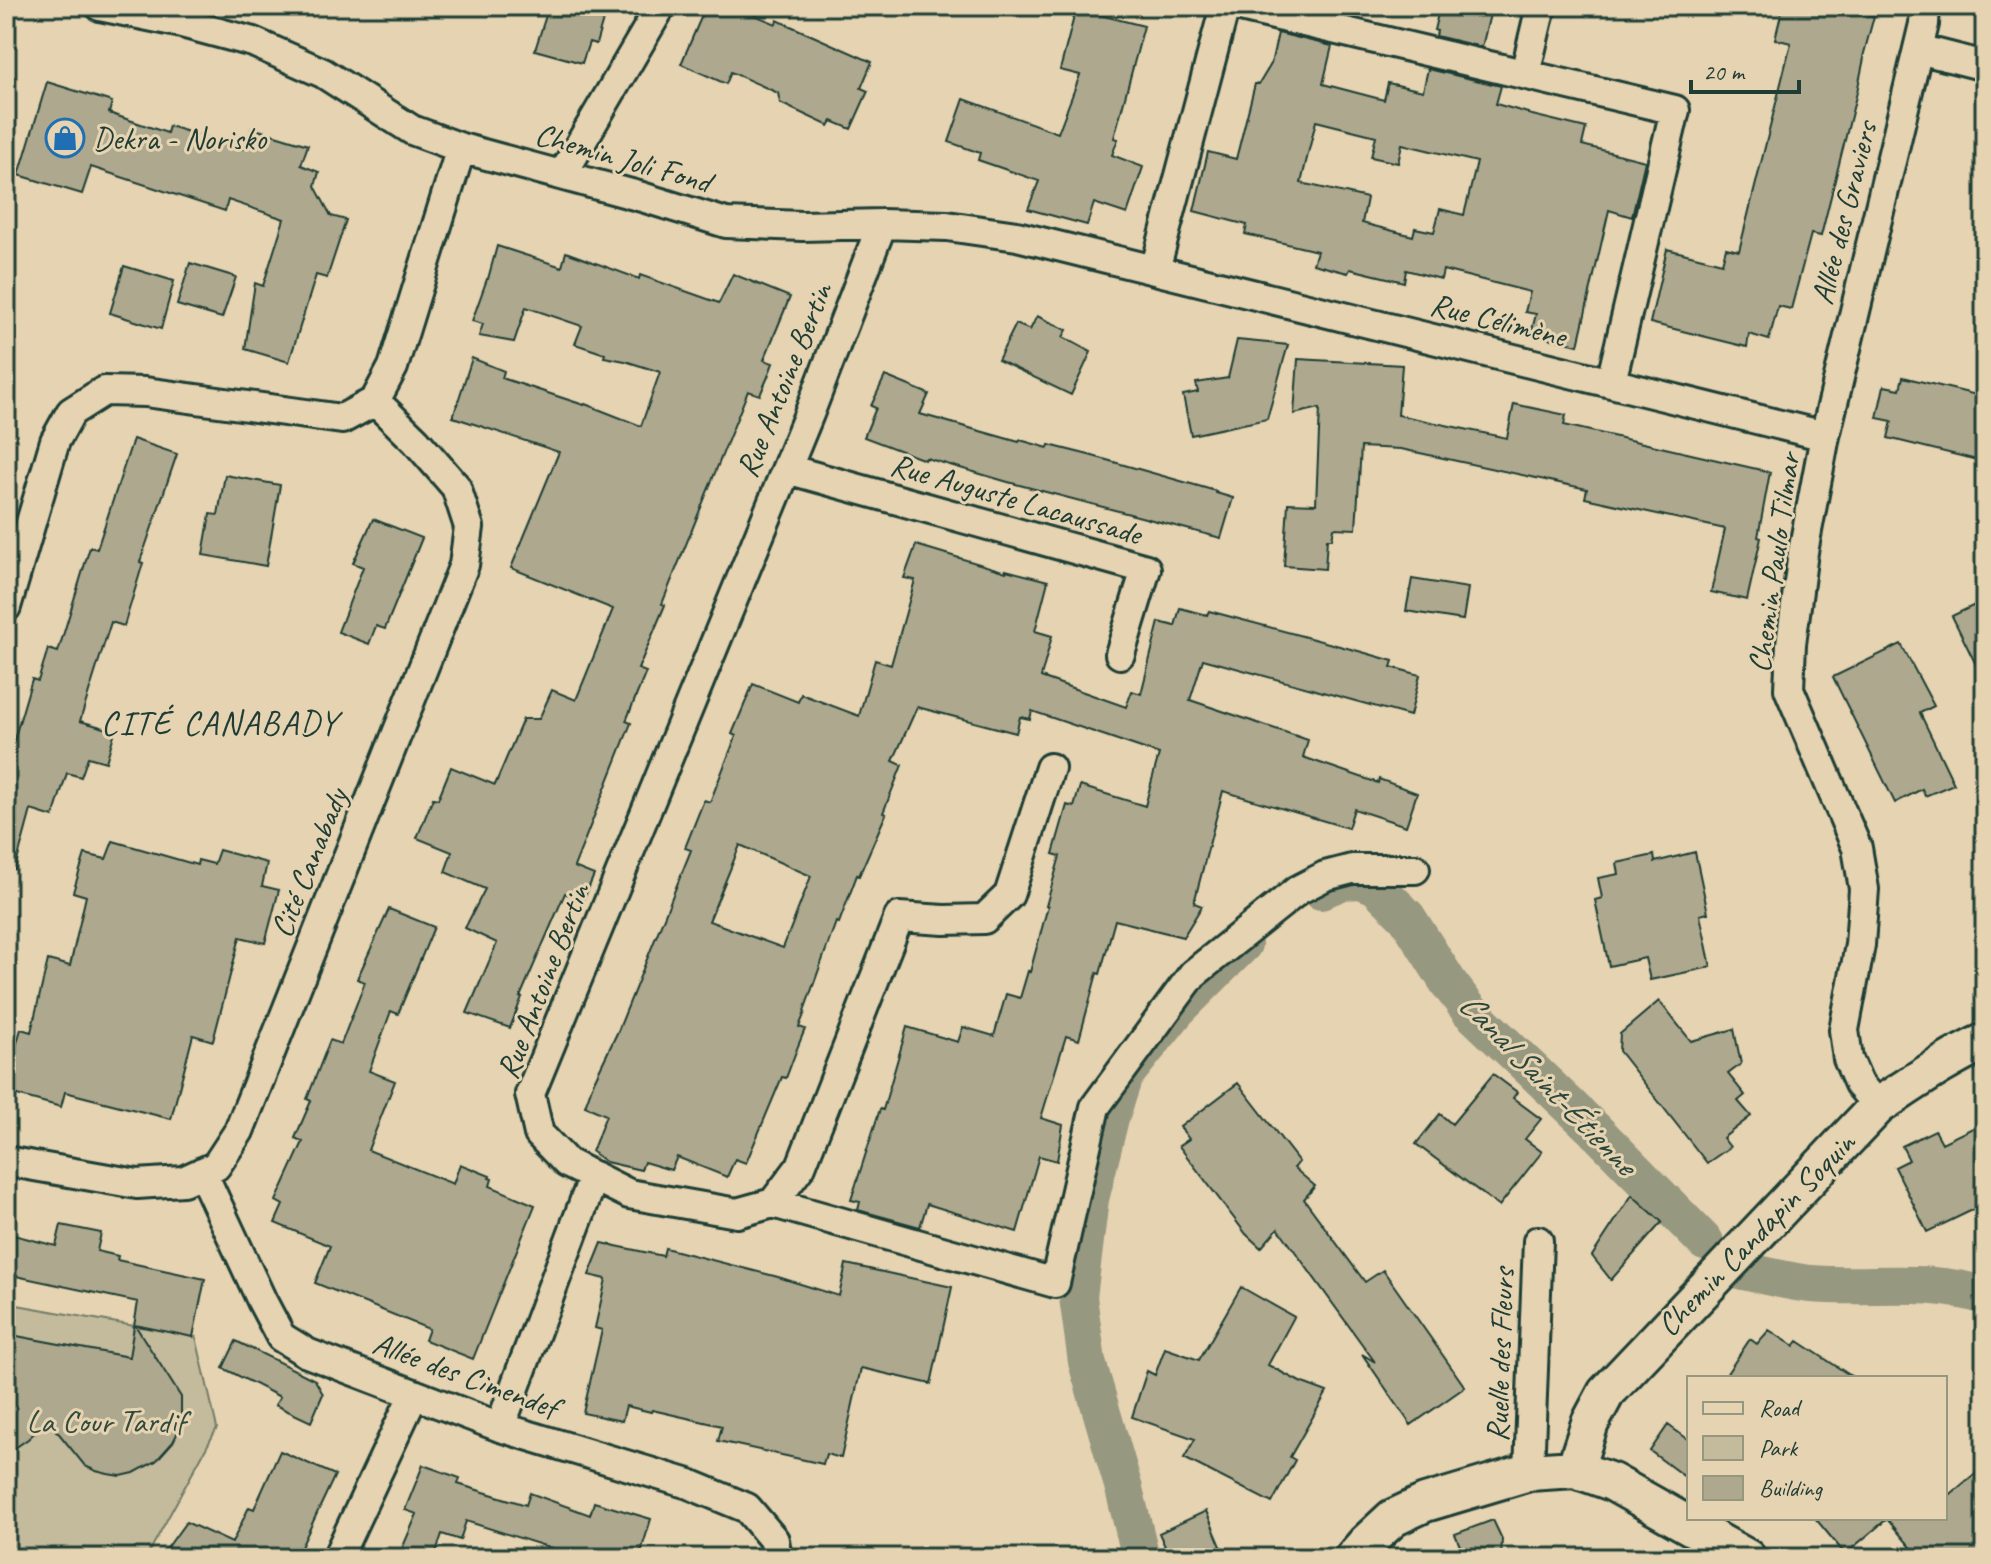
<svg xmlns="http://www.w3.org/2000/svg" width="1991" height="1564" font-family="Caveat,sans-serif">
<style>
.green{fill:#c4ba9c;stroke:#727c68;stroke-width:2}
.lines{fill:none;stroke-linecap:round;stroke-linejoin:round}
.canal{stroke:#979880;stroke-width:38}
.building{fill:#aea98e;stroke:#1f3d34;stroke-width:2;fill-rule:evenodd}
.minor-casing{stroke:#1f3d34;stroke-width:34}
.tertiary-casing{stroke:#1f3d34;stroke-width:42}
.minor{stroke:#e5d3b1;stroke-width:28}
.tertiary{stroke:#e5d3b1;stroke-width:36}
.labels{text-anchor:middle;dominant-baseline:central;stroke-width:6;stroke-linejoin:round;paint-order:stroke}
.poi-label{font-size:32px;fill:#1f3d34;stroke:#e5d3b1;text-anchor:start}
.street-label{font-size:32px;fill:#1f3d34;stroke:#e5d3b1}
.park-label{font-size:32px;fill:#304a3e;stroke:#e5d3b1}
.neighbourhood-label{font-size:34px;letter-spacing:2px;fill:#1f3d34;stroke:#e5d3b1}
.water-label{font-size:34px;font-style:italic;fill:#2b463c;stroke:#e5d3b1}
</style>
<rect width="100%" height="100%" fill="#e5d3b1"/>
<filter id="ink" filterUnits="userSpaceOnUse"><feTurbulence type="fractalNoise" baseFrequency=".0125" numOctaves="2"/><feDisplacementMap in="SourceGraphic" scale="16" xChannelSelector="R" yChannelSelector="G"/><feConvolveMatrix kernelMatrix="1 2 1 2 8 2 1 2 1" color-interpolation-filters="sRGB"/></filter>
<g filter="url(#ink)">
<!-- green -->
<path class="green" d="M6 1303 196 1337 217 1428 146 1558H6Z"/>
<g class="lines">
<!-- canal -->
<path class="canal" d="M1321 891 1328 887 1343 881 1361 880 1376 886 1407 917 1448 982 1470 1011 1595 1130 1705 1242
M1743 1271C1765 1275 1789 1282 1811 1284 1869 1289 1929 1277 1985 1296
M1141 1558 1124 1489 1087 1362 1078 1297 1090 1199 1110 1118 1124 1076 1177 1010 1243 944"/>
</g>
<!-- building -->
<path class="building" d="M549 6H607L596 44 589 42 582 63 535 50Z
M706 6H733L776 24 777 20 872 62 861 88 868 91 851 129 832 121 829 126 780 103 778 93 731 72 726 84 681 64Z
M1440 6H1492L1482 47 1436 36 1437 31 1434 30Z
M1783 6H1836L1874 16 1863 57 1864 58 1857 92 1821 236 1811 234 1791 309 1778 306 1769 340 1749 334 1747 347 1650 323 1667 249 1722 263 1726 248 1739 251 1791 43 1775 39Z
M1076 9 1144 26 1114 138 1118 139 1112 155 1143 167 1127 214 1094 203 1087 225 1028 209 1039 181 978 160 980 153 949 142 964 99 1058 133 1080 75 1060 70Z
M1278 33 1332 46 1323 84 1384 100 1388 83 1423 91 1428 69 1501 86 1496 104 1528 113V114L1586 128 1582 145 1645 161 1632 217 1609 210 1578 345 1531 334 1536 314 1525 312 1530 292 1443 270 1441 279 1406 270 1404 282 1350 269 1348 273 1313 264 1317 251 1245 234 1247 225 1194 211 1208 152 1236 159 1255 84H1259L1271 64ZM1316 121 1376 136 1371 157 1398 163 1402 144 1477 162 1464 215 1440 209 1434 232 1415 228 1413 236 1362 223 1367 198 1301 183Z
M47 82 112 102 109 113 167 133 169 126 244 149 252 128 308 145 301 165 319 172 315 186 331 216 346 220 327 278 316 275 289 362 245 349 255 283 263 286 284 219 228 200 225 211 91 167 82 194 19 175Z
M497 246 562 267 566 252 639 279 640 275 719 303 733 274 790 297 764 360 773 363 767 379 760 395 748 391 662 604 665 605 638 669 646 672 626 721 631 723 574 867 594 875 583 901 565 893 520 997H522L510 1028 467 1013 497 943 465 928 485 889 445 872 452 852 417 838 433 798 438 799 451 767 495 785 523 719H539L552 690 576 700 613 609 511 568 559 452 453 417 472 358 504 371 502 378 584 405 585 404 641 426 660 372 625 361 604 357 605 354 575 344 582 326 526 307 514 342 479 336 483 324 472 321 487 279H488Z
M190 263 236 277 222 318 177 305Z
M124 266 174 281 161 329 110 313Z
M1037 316 1067 330 1063 337 1091 352 1071 395 998 360 1016 324 1030 330Z
M1237 340 1288 345 1267 419 1191 435 1183 395 1198 392 1196 383 1228 378Z
M1298 359 1402 365 1398 415 1507 438 1514 404 1566 415 1564 425 1770 472 1758 537 1761 538 1747 600 1711 592 1725 529 1585 498 1587 489 1401 449 1361 447 1356 529 1334 528 1332 539H1327L1325 569 1284 566 1288 503 1316 504 1320 408 1294 414Z
M885 376 929 394 920 414 1019 442 1020 440 1048 448 1049 445 1089 455 1216 491V493L1233 498 1221 538 1008 482 926 458 925 460 864 437 876 408 871 406Z
M1903 377 1985 397V462L1888 438 1892 421 1877 418 1884 386 1900 389Z
M133 439 177 454 140 562 143 563 124 626 111 622 80 721 115 731 106 762 88 757 81 777 67 773 53 817 31 810 15 869 6 868V767L32 679 38 681 48 649 58 652 90 547 97 549Z
M225 475 280 485 266 566 203 555 210 514 218 515Z
M373 519 422 538 385 629 376 626 369 644 338 632 363 567 353 563Z
M916 545 1006 572V570L1048 581 1035 631 1052 636 1041 677 1126 707 1132 691 1141 694 1159 622 1175 626 1180 608 1207 615 1209 611 1362 652 1393 661 1391 667 1420 675 1410 716 1203 659 1190 700 1308 740 1303 757 1378 783 1379 779 1417 793 1406 826 1354 809 1348 828 1223 791 1194 903 1202 906 1183 937 1115 920 1100 974 1097 973 1079 1040 1066 1036 1041 1118 1063 1125 1057 1161 1039 1156 1017 1232 927 1204 920 1227 858 1210 860 1202 851 1200 880 1109 883 1110 907 1027 958 1042 963 1027 994 1036 1006 994 1020 998 1028 971 1030 972 1048 906H1046L1060 856 1053 854 1067 805 1074 807 1080 786 1145 806 1159 754 1032 711 1030 719 1020 717 1016 733 917 707 893 761 902 765 883 813 886 814 859 876 857 875 839 923 836 922 804 1011 805 1012 799 1027 805 1029 798 1046 786 1078 782 1077 746 1163 735 1159 727 1177 677 1157 671 1170 644 1162 641 1170 606 1162 592 1152 606 1115 585 1106 594 1081 618 1031 691 850 685 848 704 800 710 802 736 736 732 734 753 684 798 702 801 694 859 716 875 660 891 665 915 580 904 578ZM740 845 811 876 783 948 709 921Z
M1412 579 1468 588 1463 620 1406 611Z
M1985 600V683L1952 616Z
M1901 644 1934 706 1920 713 1954 784 1925 796 1922 789 1895 803 1833 677Z
M113 841 197 865 198 860 214 864 219 850 267 863 262 886 279 890 265 943 240 937 213 1041 193 1035 171 1119 65 1092 61 1107 6 1092V1081L21 1029 31 1032 48 960 70 966 86 896 73 892 85 854 106 859Z
M1695 852 1708 913 1700 915 1711 967 1650 980 1645 958 1609 966 1595 900 1602 898 1598 878 1619 874 1617 863 1654 855 1655 862Z
M389 909 434 927 398 1014 391 1011 369 1071 395 1081 368 1150 453 1184 460 1164 490 1176 489 1178 492 1179 490 1186 535 1205 473 1359 425 1340 429 1329 315 1283 330 1246 275 1223 283 1205 276 1201 303 1142 295 1138 311 1101 307 1099 330 1040 341 1044 365 982 357 979Z
M1659 1001 1691 1041 1734 1029 1741 1064 1728 1074 1745 1095 1738 1101 1751 1116 1723 1138 1730 1147 1707 1163 1619 1051 1620 1034Z
M1493 1074 1517 1092 1513 1098 1541 1119 1525 1139 1542 1152 1499 1206 1416 1144 1440 1114 1452 1124Z
M1238 1083 1299 1162 1294 1168 1315 1186 1304 1199 1365 1282 1383 1270 1465 1387 1411 1425 1362 1354 1375 1362 1278 1228 1261 1248 1246 1234 1179 1146 1189 1139 1180 1127Z
M1985 1122V1204L1927 1232 1895 1167 1909 1160 1902 1146 1935 1130 1942 1143Z
M1632 1195 1662 1222 1611 1280 1592 1256Z
M61 1225 101 1233 97 1251 118 1256 117 1260 205 1279 193 1337 135 1325 181 1397V1419L179 1430 173 1442 156 1461 134 1473 121 1476 108 1474 96 1471 85 1466 48 1420 28 1439 6 1454V1334L129 1357 138 1302 6 1274V1233L56 1246Z
M602 1243 663 1256 665 1248 778 1277 839 1296 846 1264 952 1287 931 1384 861 1368 841 1458 826 1454 823 1464 718 1441 722 1426 652 1410 651 1412 626 1406 622 1421 583 1413 602 1330 595 1328 606 1279 589 1275Z
M1241 1287 1294 1317 1268 1365 1300 1382 1327 1392 1290 1457 1295 1460 1272 1503 1184 1458 1195 1439 1132 1417 1147 1371 1155 1375 1165 1348 1199 1360Z
M1769 1330 1794 1346 1798 1341 1854 1378H1724L1750 1339 1757 1344Z
M236 1341 315 1380 323 1394 311 1422 275 1405 280 1397 223 1368Z
M1668 1425 1689 1440V1480L1650 1451Z
M280 1451 335 1475 296 1558H160L186 1522 232 1543 249 1507 254 1509Z
M423 1465 460 1478 458 1484 526 1505 530 1493 590 1515 594 1502 651 1519 639 1558H583L466 1521 460 1540 442 1534 434 1558H398L417 1514 405 1510Z
M1985 1465V1558H1920L1887 1519 1845 1554 1815 1518H1945V1499Z
M1206 1511 1226 1558H1170L1159 1533Z
M1493 1520 1502 1539 1501 1558H1465L1455 1534Z"/>
<g class="lines">
<!-- minor casing -->
<g class="minor-casing">
<path id="minor" d="M100 6 178 22 253 42 323 73 412 130 461 148 642 197 726 223 802 226 882 224 947 226 1017 236 1825 436
M1236 6 1675 110 1611 382
M1918 49 1985 66
M1525 74 1541 6
M562 175 661 6
M882 224 809 414 530 1094 539 1134 567 1163 629 1194 737 1213 773 1203 801 1166 899 917 944 920 984 919 1009 895 1050 768
M1155 270 1225 6
M787 469 1146 569 1120 654
M6 607 55 441 71 412 104 391 145 392 342 419 375 401 393 367 461 148
M1878 1106 1859 1084 1848 1059 1844 1030 1860 945 1864 889 1857 848 1789 689 1791 644 1803 552 1825 436 1924 24 1925 6
M6 1161 137 1184 183 1181 216 1166 239 1131 464 565 469 527 456 487 416 441 375 401
M202 1172 262 1301 281 1337 307 1353 500 1427 689 1484 747 1508 774 1540 777 1558
M773 1203 1055 1283 1095 1107 1193 974 1298 890 1325 876 1352 869H1415
M500 1427 594 1176
M1529 1472 1538 1241
M337 1558 414 1394"/>
</g>
<!-- tertiary casing -->
<g class="tertiary-casing">
<path id="tertiary" d="M1575 1469 1590 1423 1606 1393 1878 1106C1912 1084 1947 1059 1985 1042
M1353 1558 1366 1543 1393 1518 1425 1503 1529 1472 1575 1469 1612 1482 1747 1558"/>
</g>
<!-- minor -->
<use href="#minor" class="minor"/>
<!-- tertiary -->
<use href="#tertiary" class="tertiary"/>
</g>
</g>
<!-- icons -->
<defs>
<g id="shop-ring" transform="scale(2)"><circle r="9.5" fill="#e5d3b1" stroke="#1f6fb2" stroke-width="1.5"/><path d="M-5-2.5h2.3a2.7 3.5 0 0 1 5.4 0H5L5.5 6h-11ZM-1.5-2.5h3a1.5 2.3 0 0 0-3 0Z" fill="#1f6fb2"/></g>
</defs>
<g fill-rule="evenodd">
<use href="#shop-ring" x="65" y="138"/>
</g>
<g class="labels">
<!-- poi labels -->
<g class="poi-label">
<text x="93" y="138">Dekra - Norisko</text>
</g>
<!-- street labels -->
<g class="street-label">
<text transform="translate(623 158) rotate(16)">Chemin Joli Fond</text>
<text transform="translate(1844 213) rotate(-76)">Allée des Graviers</text>
<text transform="translate(1498 320) rotate(14)">Rue Célimène</text>
<text transform="translate(784 380) rotate(-68)">Rue Antoine Bertin</text>
<text transform="translate(1016 499) rotate(16)">Rue Auguste Lacaussade</text>
<text transform="translate(1774 563) rotate(-82)">Chemin Paulo Tilmar</text>
<text transform="translate(309 863) rotate(-68)">Cité Canabady</text>
<text transform="translate(543 981) rotate(-69)">Rue Antoine Bertin</text>
<text transform="translate(1756 1234) rotate(-46)">Chemin Candapin Soquin</text>
<text transform="translate(1500 1355) rotate(-88)">Ruelle des Fleurs</text>
<text transform="translate(465 1375) rotate(20)">Allée des Cimendef</text>
</g>
<!-- park labels -->
<g class="park-label">
<text x="106" y="1421">La Cour Tardif</text>
</g>
<!-- neighbourhood labels -->
<g class="neighbourhood-label">
<text x="220" y="722">CITÉ CANABADY</text>
</g>
<!-- water labels -->
<g class="water-label">
<text transform="translate(1548 1083) rotate(46)">Canal Saint-Étienne</text>
</g>
</g>
<!-- margin -->
<rect width="1991" height="1564" fill="none" stroke="#e5d3b1" stroke-width="32"/>
<rect x="16" y="16" width="1959" height="1532" fill="none" stroke="#1f3d34" stroke-width="3" filter="url(#ink)"/>
<!-- legend -->
<rect x="1687" y="1376" width="260" height="144" fill="#e5d3b1" stroke="#96977f" stroke-width="2"/>
<rect x="1703" y="1402" width="40" height="12" fill="#e5d3b1" stroke="#96977f" stroke-width="2"/>
<text x="1759" y="1416" font-size="24" fill="#1f3d34">Road</text>
<rect x="1703" y="1436" width="40" height="24" fill="#c4ba9c" stroke="#96977f" stroke-width="2"/>
<text x="1759" y="1456" font-size="24" fill="#1f3d34">Park</text>
<rect x="1703" y="1476" width="40" height="24" fill="#aea98e" stroke="#96977f" stroke-width="2"/>
<text x="1759" y="1496" font-size="24" fill="#1f3d34">Building</text>
<!-- scale -->
<path d="M1691 80v12h108v-12" fill="none" stroke="#1f3d34" stroke-width="4"/>
<text x="1703" y="80" font-size="24" fill="#1f3d34" stroke="#e5d3b1" stroke-width="6" paint-order="stroke">20 m</text>
</svg>
